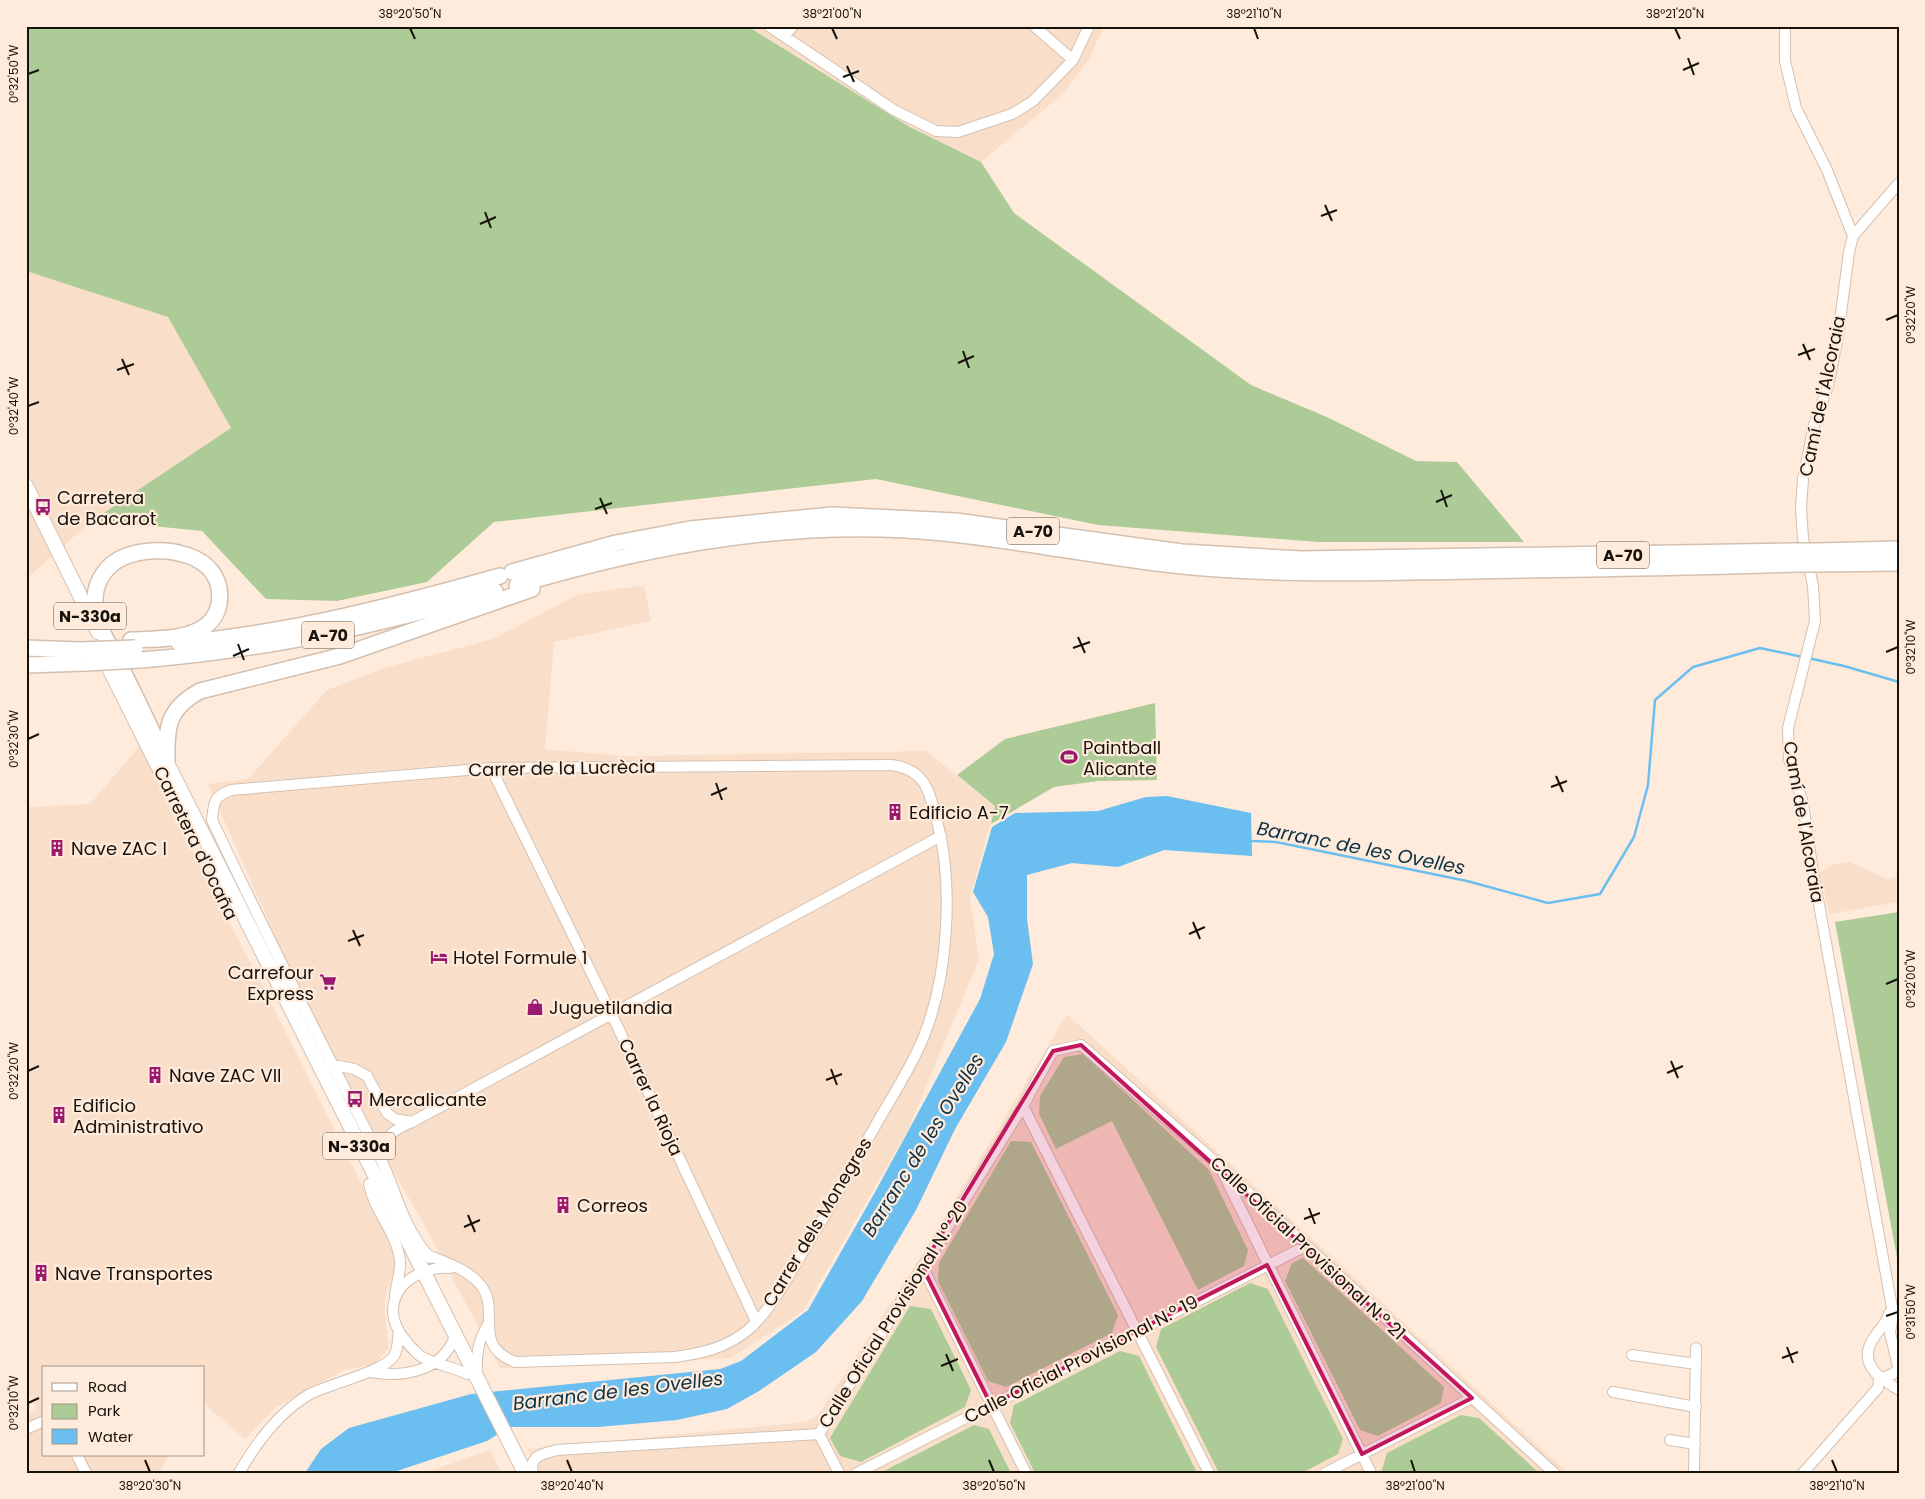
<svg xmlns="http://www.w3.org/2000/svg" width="1925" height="1499" font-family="Poppins,sans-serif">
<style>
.built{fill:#f9dfca}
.green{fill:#accb97}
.water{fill:#6bbef0}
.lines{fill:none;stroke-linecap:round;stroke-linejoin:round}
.stream{stroke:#6bbef0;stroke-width:2.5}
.minor-casing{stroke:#d3c0b1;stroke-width:12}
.major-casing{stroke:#d3c0b1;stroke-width:16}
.highway-casing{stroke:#d3c0b1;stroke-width:18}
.minor{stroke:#fff;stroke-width:10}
.major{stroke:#fff;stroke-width:14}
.highway{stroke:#fff;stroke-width:15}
.highway-bridge-casing{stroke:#d3c0b1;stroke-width:18;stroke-linecap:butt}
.highway-bridge{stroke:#fff;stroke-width:15}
.marked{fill:#c2185b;fill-opacity:0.2;stroke:#c2185b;stroke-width:4;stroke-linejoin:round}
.ticks{fill:none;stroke:#18120c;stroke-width:2}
.labels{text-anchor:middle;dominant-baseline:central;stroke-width:4.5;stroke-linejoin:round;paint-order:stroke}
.shield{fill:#ffebdb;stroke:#5d534a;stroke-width:1}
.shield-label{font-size:16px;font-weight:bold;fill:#18120c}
.street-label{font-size:18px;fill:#18120c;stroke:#ffebdb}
.poi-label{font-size:18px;fill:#18120c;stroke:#ffebdb;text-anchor:start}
.water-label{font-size:19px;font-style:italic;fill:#0c3246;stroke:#ffebdb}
.neatline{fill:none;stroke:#18120c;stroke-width:2}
.ticks-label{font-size:12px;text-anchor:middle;fill:#18120c}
</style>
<rect width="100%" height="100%" fill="#ffebdb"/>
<!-- built -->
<path class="built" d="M747 26H1104L1089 59 1063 94 981 162 910 127Z
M26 271 168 317 231 428 93 520 26 579Z
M644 585 651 621 554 642 545 749 624 756 926 751 995 806 970 898 979 960 907 1132 803 1311 731 1358 500 1368 421 1219 332 1065 208 784 248 779 327 690 384 668 493 639 577 595Z
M140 747 296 1052 393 1248 395 1268 385 1298V1315L389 1348 375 1364 344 1370 276 1407 245 1439 204 1404V1368H44V1455H168L161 1473H26V1416L37 1410 26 1389V807L90 804 136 750Z
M1850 862 1888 879 1895 877 1899 868V902L1829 914 1820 873 1831 865Z
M1067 1014 1568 1473H540L527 1449 805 1422 817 1416 917 1263Z
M490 1450 502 1473H425Z"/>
<!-- green -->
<path class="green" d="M26 26H747L910 127 981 162 1014 213 1251 385 1329 418 1416 461 1457 462 1524 542H1318L1098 525 876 479 494 522 427 582 337 601 266 599 202 531 93 520 231 428 168 317 26 271Z
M1155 703 1157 780 1098 781 1054 787 991 824 995 806 957 775 1005 739Z
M1899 912V1269L1835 922Z
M1083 1054 1209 1170 1248 1250 1244 1266 1198 1290 1112 1121 1056 1149 1039 1114 1040 1096 1064 1057Z
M1011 1141 1031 1142 1118 1315 1112 1333 1006 1387 988 1381 938 1281 939 1263Z
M1303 1258 1444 1387 1441 1403 1378 1436 1360 1430 1285 1281 1292 1263Z
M1250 1283 1268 1289 1343 1439 1338 1454 1302 1473H1219L1156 1347 1161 1329Z
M910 1306 931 1309 971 1390 965 1407 861 1462 840 1456 830 1438Z
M1120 1351 1139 1356 1197 1473H1035L1010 1423 1014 1405Z
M1461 1415 1479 1418 1539 1473H1381L1387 1453Z
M974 1425 989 1429 1011 1473H880Z"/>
<!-- water -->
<path class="water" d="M1167 796 1251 813 1252 856 1164 850 1118 867 1072 863 1027 875V919L1033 964 1006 1042 955 1129 916 1210 862 1301 816 1352 759 1391 727 1409 677 1420 598 1427H509L487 1441 391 1473H305L321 1449 349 1428 471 1394 720 1369 741 1361 808 1310 874 1194 980 999 994 954 988 917 973 892 992 827 1015 813 1098 811 1146 797Z"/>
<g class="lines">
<!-- stream -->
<path class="stream" d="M1808 658 1844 666 1899 682
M1250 841 1276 842 1467 881 1548 903 1600 894 1634 837 1648 785 1655 700 1693 667 1760 648 1803 657"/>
<!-- minor casing -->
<g class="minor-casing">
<path id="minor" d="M769 26 894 110 936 131 958 132 1012 114 1033 101 1073 60 1089 26
M1034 26 1073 60
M1785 26V61L1796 108 1827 170 1853 236
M784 36 793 26
M1899 183 1853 236 1849 252 1838 336 1828 386 1814 425 1803 479 1801 508 1803 538 1813 586 1815 621 1788 728 1789 759 1803 803 1812 866 1893 1313 1890 1333 1899 1370
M491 768 612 1015 756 1321
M330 1064 354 1069 367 1076 387 1113 395 1119 412 1122C391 1131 386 1135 381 1158
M1023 1106 1209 1473
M412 1122 941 836
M1222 1171 1371 1473
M369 1184C374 1211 397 1232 400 1261 401 1273 396 1283 395 1296
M412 1248C432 1259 460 1264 477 1281 505 1308 468 1343 515 1362L675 1357C703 1353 726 1348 748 1330 775 1307 796 1261 816 1230 839 1193 859 1154 881 1116 896 1090 913 1064 924 1036 948 976 954 884 937 821 929 791 926 770 892 765L491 768 231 790C213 797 214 802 212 820 265 932 321 1043 378 1153 398 1192 399 1222 430 1258
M922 1266 1026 1473
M450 1268C421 1266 387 1286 394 1319 397 1332 409 1346 418 1354 426 1362 454 1367 467 1374
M1889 1313C1887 1324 1881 1327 1875 1336 1856 1362 1878 1378 1899 1390
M1632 1355 1696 1364
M371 1372C403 1378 443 1371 455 1336
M477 1374C476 1354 478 1340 489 1323
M1879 1379 1893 1374 1898 1369
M1613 1392 1696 1407
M26 1429 44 1421
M819 1434 839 1473
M1670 1440 1695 1444
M77 1455 86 1473
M239 1473C256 1443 279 1412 310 1394 329 1384 388 1371 395 1354 398 1348 398 1338 399 1331
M533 1473C528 1456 544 1453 557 1450L819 1434 1023 1106 1053 1051 1081 1045 1212 1159 1554 1473
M857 1473 1306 1246
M1325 1473 1472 1398
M1694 1473 1696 1348
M1803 1473 1878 1388 1879 1379"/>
</g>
<!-- major casing -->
<g class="major-casing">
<path id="major" d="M26 486 98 632
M101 652 161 772
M162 753 525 1473"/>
</g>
<!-- highway casing -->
<g class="highway-casing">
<path id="highway" d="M1818 551 1899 549
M1817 564 1899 563
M512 572 616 543 690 529 832 515 956 521 1182 552 1301 559 1795 551
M517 585C655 544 799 518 944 533 1041 543 1136 565 1233 570 1313 575 1393 572 1473 571 1581 569 1689 568 1797 564
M131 640C153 639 179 640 199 630 209 625 217 616 219 604 227 552 159 542 124 557 107 564 96 580 95 598 94 623 111 648 122 669 134 694 147 719 158 745
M179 643C289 633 394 606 500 576
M26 648 80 650
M141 660C264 650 377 626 495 591
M26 665 86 663
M167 762C166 728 167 709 200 691L340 656 532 589"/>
</g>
<!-- minor -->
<use href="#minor" class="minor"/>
<!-- major -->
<use href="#major" class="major"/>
<!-- highway -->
<use href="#highway" class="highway"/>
<!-- highway-bridge casing -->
<g class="highway-bridge-casing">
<path id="highway-bridge" d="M1795 551H1818
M1797 564H1817
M80 650 135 648
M86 663 141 660"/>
</g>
<!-- highway-bridge -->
<use href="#highway-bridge" class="highway-bridge"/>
</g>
<!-- marked area -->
<path class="marked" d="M1081 1045 1472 1398 1362 1454 1267 1265 991 1405 922 1266 1053 1051Z"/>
<!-- ticks -->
<path class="ticks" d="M410 28 415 39M832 28 837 39M1254 28 1258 39M1675 28 1680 39M1688 58 1694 75M847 66 854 82M1683 70 1699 63M28 74 39 70M843 77 859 71M1325 205 1332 221M485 212 491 228M1321 216 1337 210M480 224 496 217M1886 320 1898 315M1803 344 1810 360M963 351 969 368M1798 355 1815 349M122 359 129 375M958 363 974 356M117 370 134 364M28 406 39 402M1441 490 1447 507M600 498 607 514M1436 502 1452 495M595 509 612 503M1078 637 1085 653M238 644 244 660M1073 648 1090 642M1886 652 1898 647M233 656 249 649M28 739 39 734M1556 776 1563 792M716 783 722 800M1551 787 1567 781M711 795 727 788M1193 922 1200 939M353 930 360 946M1189 934 1205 927M348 941 364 935M1886 984 1898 979M1671 1061 1678 1078M831 1069 837 1085M28 1071 39 1066M1667 1073 1683 1066M826 1080 842 1074M1309 1208 1315 1224M468 1215 475 1232M1304 1219 1320 1213M464 1227 480 1220M1886 1316 1898 1312M1787 1347 1793 1363M946 1354 953 1371M1782 1358 1798 1352M941 1366 958 1359M28 1403 39 1398M145 1460 150 1472M567 1460 572 1472M989 1460 994 1472M1411 1460 1415 1472M1832 1460 1837 1472"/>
<!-- icons -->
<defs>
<g id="bus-bare" transform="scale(1.35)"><path d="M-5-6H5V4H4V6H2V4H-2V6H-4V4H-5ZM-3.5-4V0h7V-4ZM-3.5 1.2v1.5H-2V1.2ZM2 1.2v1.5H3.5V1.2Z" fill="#9a196e" stroke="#ffebdb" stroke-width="2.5" paint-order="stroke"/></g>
<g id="stadium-bare" transform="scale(1.35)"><path d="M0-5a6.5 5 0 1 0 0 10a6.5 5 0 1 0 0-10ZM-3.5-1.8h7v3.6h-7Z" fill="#9a196e" stroke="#ffebdb" stroke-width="2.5" paint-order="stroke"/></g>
<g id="building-bare" transform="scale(1.35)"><path d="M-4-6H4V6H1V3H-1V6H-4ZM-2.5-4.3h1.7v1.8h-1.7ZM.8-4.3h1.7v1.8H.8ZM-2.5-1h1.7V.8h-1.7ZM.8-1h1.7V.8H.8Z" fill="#9a196e" stroke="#ffebdb" stroke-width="2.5" paint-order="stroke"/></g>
<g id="hotel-bare" transform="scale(1.35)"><path d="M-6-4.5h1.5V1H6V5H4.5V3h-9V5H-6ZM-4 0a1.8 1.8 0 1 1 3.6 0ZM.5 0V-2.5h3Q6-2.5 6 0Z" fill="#9a196e" stroke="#ffebdb" stroke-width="2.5" paint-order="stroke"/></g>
<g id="supermarket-bare" transform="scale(1.35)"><path d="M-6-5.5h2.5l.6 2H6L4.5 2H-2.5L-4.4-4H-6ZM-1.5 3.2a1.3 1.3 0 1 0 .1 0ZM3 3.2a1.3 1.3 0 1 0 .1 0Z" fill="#9a196e" stroke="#ffebdb" stroke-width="2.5" paint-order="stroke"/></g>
<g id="shop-bare" transform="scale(1.35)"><path d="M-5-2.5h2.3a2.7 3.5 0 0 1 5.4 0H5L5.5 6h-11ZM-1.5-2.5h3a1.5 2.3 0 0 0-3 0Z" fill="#9a196e" stroke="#ffebdb" stroke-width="2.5" paint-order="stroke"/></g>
</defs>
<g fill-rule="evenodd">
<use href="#bus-bare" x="43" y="507"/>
<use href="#stadium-bare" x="1069" y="757"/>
<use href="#building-bare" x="895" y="812"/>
<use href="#building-bare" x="57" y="848"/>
<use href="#hotel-bare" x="439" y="957"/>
<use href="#supermarket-bare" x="328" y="982"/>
<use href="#shop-bare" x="535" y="1007"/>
<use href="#building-bare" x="155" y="1075"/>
<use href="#bus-bare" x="355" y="1099"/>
<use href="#building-bare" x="59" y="1115"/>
<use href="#building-bare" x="563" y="1205"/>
<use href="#building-bare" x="41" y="1273"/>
</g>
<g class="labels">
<!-- shield labels -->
<g class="shield">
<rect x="1007" y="517.5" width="52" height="27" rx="4"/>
<rect x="1597" y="541.5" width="52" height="27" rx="4"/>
<rect x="54" y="602.5" width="72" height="27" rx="4"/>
<rect x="302" y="621.5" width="52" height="27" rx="4"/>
<rect x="323" y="1132.5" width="72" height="27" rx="4"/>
</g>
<g class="shield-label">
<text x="1033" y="531">A-70</text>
<text x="1623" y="555">A-70</text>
<text x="90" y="616">N-330a</text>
<text x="328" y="635">A-70</text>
<text x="359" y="1146">N-330a</text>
</g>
<!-- street labels -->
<g class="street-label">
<text transform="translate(1822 396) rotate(-78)">Camí de l'Alcoraia</text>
<text transform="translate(562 768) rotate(-1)">Carrer de la Lucrècia</text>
<text transform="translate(1804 822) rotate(80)">Camí de l'Alcoraia</text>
<text transform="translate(196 843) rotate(64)">Carretera d'Ocaña</text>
<text transform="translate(651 1097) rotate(65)">Carrer la Rioja</text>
<text transform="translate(817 1222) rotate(-59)">Carrer dels Monegres</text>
<text transform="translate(1308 1248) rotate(43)">Calle Oficial Provisional N.º 21</text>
<text transform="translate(893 1314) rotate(-58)">Calle Oficial Provisional N.º 20</text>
<text transform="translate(1081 1359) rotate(-27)">Calle Oficial Provisional N.º 19</text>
</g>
<!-- poi labels -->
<g class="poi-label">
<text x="57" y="497">Carretera<tspan x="57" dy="21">de Bacarot</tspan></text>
<text x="1083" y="747">Paintball<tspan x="1083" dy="21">Alicante</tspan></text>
<text x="909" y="812">Edificio A-7</text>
<text x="71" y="848">Nave ZAC I</text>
<text x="453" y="957">Hotel Formule 1</text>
<text x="314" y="972" text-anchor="end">Carrefour<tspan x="314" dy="21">Express</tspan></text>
<text x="549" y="1007">Juguetilandia</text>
<text x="169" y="1075">Nave ZAC VII</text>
<text x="369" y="1099">Mercalicante</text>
<text x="73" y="1105">Edificio<tspan x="73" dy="21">Administrativo</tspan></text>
<text x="577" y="1205">Correos</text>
<text x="55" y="1273">Nave Transportes</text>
</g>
<!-- water labels -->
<g class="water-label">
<text transform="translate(1361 848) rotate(11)">Barranc de les Ovelles</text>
<text transform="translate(923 1145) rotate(-58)">Barranc de les Ovelles</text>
<text transform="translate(618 1391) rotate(-7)">Barranc de les Ovelles</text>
</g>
</g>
<!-- border -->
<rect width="1925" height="1499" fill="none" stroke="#ffebdb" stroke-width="55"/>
<!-- legend -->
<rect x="42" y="1366" width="162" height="90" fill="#ffebdb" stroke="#a39488"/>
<rect x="52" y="1383" width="25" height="8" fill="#ffffff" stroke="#a39488"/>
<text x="88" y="1392" font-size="15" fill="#18120c">Road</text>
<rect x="52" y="1404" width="25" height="15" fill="#accb97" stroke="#a39488"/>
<text x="88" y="1416" font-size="15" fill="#18120c">Park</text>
<rect x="52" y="1429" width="25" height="15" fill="#6bbef0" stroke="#a39488"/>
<text x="88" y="1442" font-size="15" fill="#18120c">Water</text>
<rect x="28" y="28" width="1870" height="1444" class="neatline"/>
<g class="ticks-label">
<text x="410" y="18">38°20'50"N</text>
<text x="832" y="18">38°21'00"N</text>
<text x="1254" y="18">38°21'10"N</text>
<text x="1675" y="18">38°21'20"N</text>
<text transform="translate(14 74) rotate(-90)" y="4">0°32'50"W</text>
<text transform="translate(1911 315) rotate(-90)" y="4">0°32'20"W</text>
<text transform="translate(14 406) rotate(-90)" y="4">0°32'40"W</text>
<text transform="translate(1911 647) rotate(-90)" y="4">0°32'10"W</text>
<text transform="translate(14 739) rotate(-90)" y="4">0°32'30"W</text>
<text transform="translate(1911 979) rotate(-90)" y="4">0°32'00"W</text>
<text transform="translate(14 1071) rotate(-90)" y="4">0°32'20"W</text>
<text transform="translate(1911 1312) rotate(-90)" y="4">0°31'50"W</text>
<text transform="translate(14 1403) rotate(-90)" y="4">0°32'10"W</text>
<text x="150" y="1490">38°20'30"N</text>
<text x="572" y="1490">38°20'40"N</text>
<text x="994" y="1490">38°20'50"N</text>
<text x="1415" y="1490">38°21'00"N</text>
<text x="1837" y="1490">38°21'10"N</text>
</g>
</svg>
